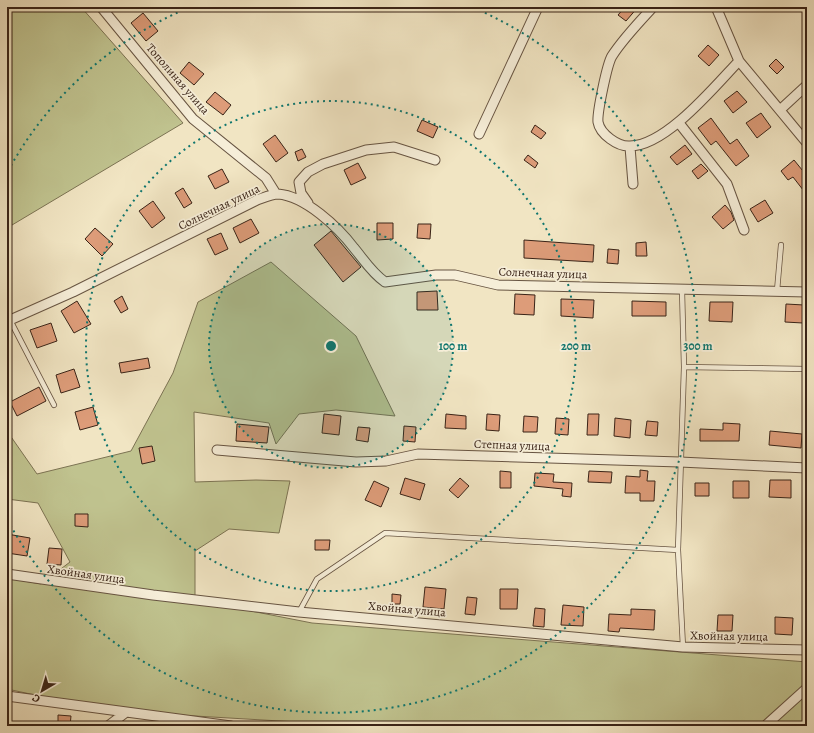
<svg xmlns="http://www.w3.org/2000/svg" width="814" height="733" font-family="Alegreya,serif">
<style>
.green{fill:#c0c38f;stroke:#7c7353}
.building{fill:#dd9c79;stroke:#392317}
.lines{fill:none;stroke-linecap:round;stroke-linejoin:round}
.service-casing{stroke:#675442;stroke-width:6}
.minor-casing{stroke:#675442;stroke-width:11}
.service{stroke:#f6eed8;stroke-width:4.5}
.minor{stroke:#f6eed8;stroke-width:9}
.ring{fill:none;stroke:#0f766e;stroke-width:2;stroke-dasharray:2 4}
.labels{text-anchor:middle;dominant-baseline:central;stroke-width:3.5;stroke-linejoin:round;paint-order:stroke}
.street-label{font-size:12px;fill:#392317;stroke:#f6eed8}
.centre{fill:#0f766e;stroke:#f6eed8;stroke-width:2}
.ring-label{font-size:12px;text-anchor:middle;font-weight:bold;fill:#0f766e;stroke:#f6eed8;stroke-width:3.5;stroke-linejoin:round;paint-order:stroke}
</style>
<rect width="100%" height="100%" fill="#f1e5c3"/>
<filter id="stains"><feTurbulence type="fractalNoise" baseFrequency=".005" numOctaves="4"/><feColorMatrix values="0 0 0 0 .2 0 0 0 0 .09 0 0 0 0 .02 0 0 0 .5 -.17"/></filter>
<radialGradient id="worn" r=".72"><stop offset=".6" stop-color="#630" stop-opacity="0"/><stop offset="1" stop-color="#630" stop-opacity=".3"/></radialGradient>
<!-- green -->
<path class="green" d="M7 7H81L183 123 7 228Z
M271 262 356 336 395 416 336 410 299 414 276 444 269 423 194 412 195 482 256 480 290 481 279 533 229 529 195 551V600L312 623 807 662V726H365L110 711 7 689V578L41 584 70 562 38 503 7 499V431L37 474 131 451 173 373 198 302Z"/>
<!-- building -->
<path class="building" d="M625 7H638L626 21 618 15Z
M143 13 158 31 146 41 131 23Z
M708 45 719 55 709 66 698 56Z
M776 59 784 67 777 74 769 66Z
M189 62 204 74 194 85 180 73Z
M737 91 747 102 733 113 724 101Z
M215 92 231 105 223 115 206 102Z
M761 113 771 127 757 138 746 123Z
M711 118 730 144 737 139 749 156 736 166 716 141 711 145 698 128Z
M422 120 438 127 433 138 417 131Z
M535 125 546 133 541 139 531 132Z
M275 135 288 153 276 162 263 144Z
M685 145 692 154 677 165 670 157Z
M302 149 306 157 298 161 295 152Z
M528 155 538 163 535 168 524 160Z
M794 160 807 176V195L793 177 788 180 781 171Z
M358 163 366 178 351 185 344 170Z
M701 164 708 171 698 179 692 171Z
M222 169 229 182 215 189 208 176Z
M183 188 192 203 184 208 175 193Z
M765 200 773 213 758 222 750 209Z
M153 201 165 218 152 228 139 211Z
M725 205 731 212 734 220 723 229 712 217Z
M251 219 259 233 240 243 233 228Z
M377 223H393V239L377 240Z
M418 224H431L430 239 417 238Z
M95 228 113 244 102 256 85 239Z
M331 231 361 267 343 282 314 245Z
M221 233 228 249 215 255 207 239Z
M524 240 594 245 593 262 524 258Z
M646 242 647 256H636V243Z
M608 249 619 250 618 264 607 263Z
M437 291 438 310H417V292Z
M515 294 535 295 534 315 514 314Z
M122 296 128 309 121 313 114 301Z
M561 299 594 300 593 318 561 316Z
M77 301 91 324 74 333 61 311Z
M632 301 666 302V316H632Z
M710 302H733L732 322 709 321Z
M786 304 804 305 803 323 785 322Z
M51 323 57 341 37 348 30 330Z
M148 358 150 368 121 373 119 363Z
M74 369 80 387 61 393 56 375Z
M39 387 46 401 17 416 10 402Z
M93 407 98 425 80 430 75 412Z
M324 414 341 416 339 435 322 433Z
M446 414 466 416V429L445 428Z
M487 414 500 415 499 431 486 430Z
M588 414H599L598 435H587Z
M524 416 538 417 537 432H523Z
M556 418 569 419 568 435 555 434Z
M615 418 631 420 630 438 614 436Z
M647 421 658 422 657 436 645 435Z
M723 423 740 424 739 441H700V429L723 430Z
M237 424 269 427 267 443 236 441Z
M404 426 416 427 415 442 403 441Z
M358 427 370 428 368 442 356 440Z
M770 431 802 434 801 448 769 445Z
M152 446 155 461 142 464 139 448Z
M640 470 648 471 647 481H655L654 501H640V493H625L626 476 640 477Z
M500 471 511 472V488H500Z
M589 471 612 472 611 483 588 482Z
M535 473 554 474 553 482 572 483 571 497 562 496 563 489 534 486Z
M405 478 425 484 420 500 400 494Z
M460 478 469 486 458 498 449 490Z
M770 480H791V498L769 497Z
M374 481 389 488 381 507 365 500Z
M733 481H749V498H733Z
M695 483H709V496H695Z
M75 514H88V527L75 526Z
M7 534 30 538 27 556 7 553Z
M315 540H330L329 550H315Z
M49 548 62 549 61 565 47 564Z
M425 587 446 589 444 609 423 607Z
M500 589H518L517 609H500Z
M392 594 401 595 400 604H392Z
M467 597 477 598 475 615 465 614Z
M563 605 584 607 583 626 561 625Z
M535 608 545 609 544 627 533 626Z
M631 609 655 610 654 630 620 628 619 632 608 631 609 614 631 615Z
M718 615H733L732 631H717Z
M775 617 793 618 792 635 775 634Z
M58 715 71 716 70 726H58Z"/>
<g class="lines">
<!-- service casing -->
<g class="service-casing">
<path id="service" d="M682 290 684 367 678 550 683 647
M777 291 781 245
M10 320 54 405
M684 367 807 369
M299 612 317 579 385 533 678 550"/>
</g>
<!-- minor casing -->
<g class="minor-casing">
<path id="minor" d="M101 7 193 119 266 178 276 194
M653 7C640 21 622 40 612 56 607 64 597 113 598 122 600 134 618 147 630 146 666 146 715 86 739 61
M716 7 739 61 807 143
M781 109 807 85
M679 123 727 184 744 230
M479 134 538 7
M630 147 633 184
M308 203 301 193 299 182 308 172 323 164 366 150 394 147 435 160
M7 319 10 320 73 292 257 200C263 198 272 194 278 194 305 196 338 227 354 248 364 260 372 273 385 282L436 275H455L498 285 807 292
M217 450 356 462 386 461 418 454 680 462 807 468
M7 574 153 595 299 612 683 647 807 650
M7 696 231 726
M108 726 125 713
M765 726 807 688"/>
</g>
<!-- service -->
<use href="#service" class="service"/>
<!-- minor -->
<use href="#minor" class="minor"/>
</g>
<!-- distance rings -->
<circle cx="331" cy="346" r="122" fill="#0f766e" fill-opacity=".12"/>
<g class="ring">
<circle cx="331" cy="346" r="122"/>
<circle cx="331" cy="346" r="245"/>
<path d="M8 171A367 367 0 0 1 188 8M474 8A367 367 0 1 1 8 521"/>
</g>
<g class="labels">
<!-- street labels -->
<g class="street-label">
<text transform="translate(178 79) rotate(49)">Тополиная улица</text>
<text transform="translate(219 207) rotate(-26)">Солнечная улица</text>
<text transform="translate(543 273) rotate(2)">Солнечная улица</text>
<text transform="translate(512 445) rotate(2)">Степная улица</text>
<text transform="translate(86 574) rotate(8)">Хвойная улица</text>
<text transform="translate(407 609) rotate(5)">Хвойная улица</text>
<text transform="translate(729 636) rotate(1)">Хвойная улица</text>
</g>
</g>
<circle cx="331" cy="346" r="6" class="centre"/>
<g class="ring-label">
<text x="453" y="350">100 m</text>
<text x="576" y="350">200 m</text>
<text x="698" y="350">300 m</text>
</g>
<!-- margin -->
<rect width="814" height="733" fill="none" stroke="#f1e5c3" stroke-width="24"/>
<rect x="8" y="8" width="798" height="717" fill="none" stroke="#392317" stroke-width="2"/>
<rect x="12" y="12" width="790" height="709" fill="none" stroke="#392317"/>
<!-- north arrow -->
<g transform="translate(42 691) rotate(218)" stroke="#f6eed8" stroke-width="3" paint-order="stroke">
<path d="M0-3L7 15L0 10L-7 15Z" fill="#392317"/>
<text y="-6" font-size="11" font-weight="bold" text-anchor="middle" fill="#392317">С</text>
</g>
<rect width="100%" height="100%" filter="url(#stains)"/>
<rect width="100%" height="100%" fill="url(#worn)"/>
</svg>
